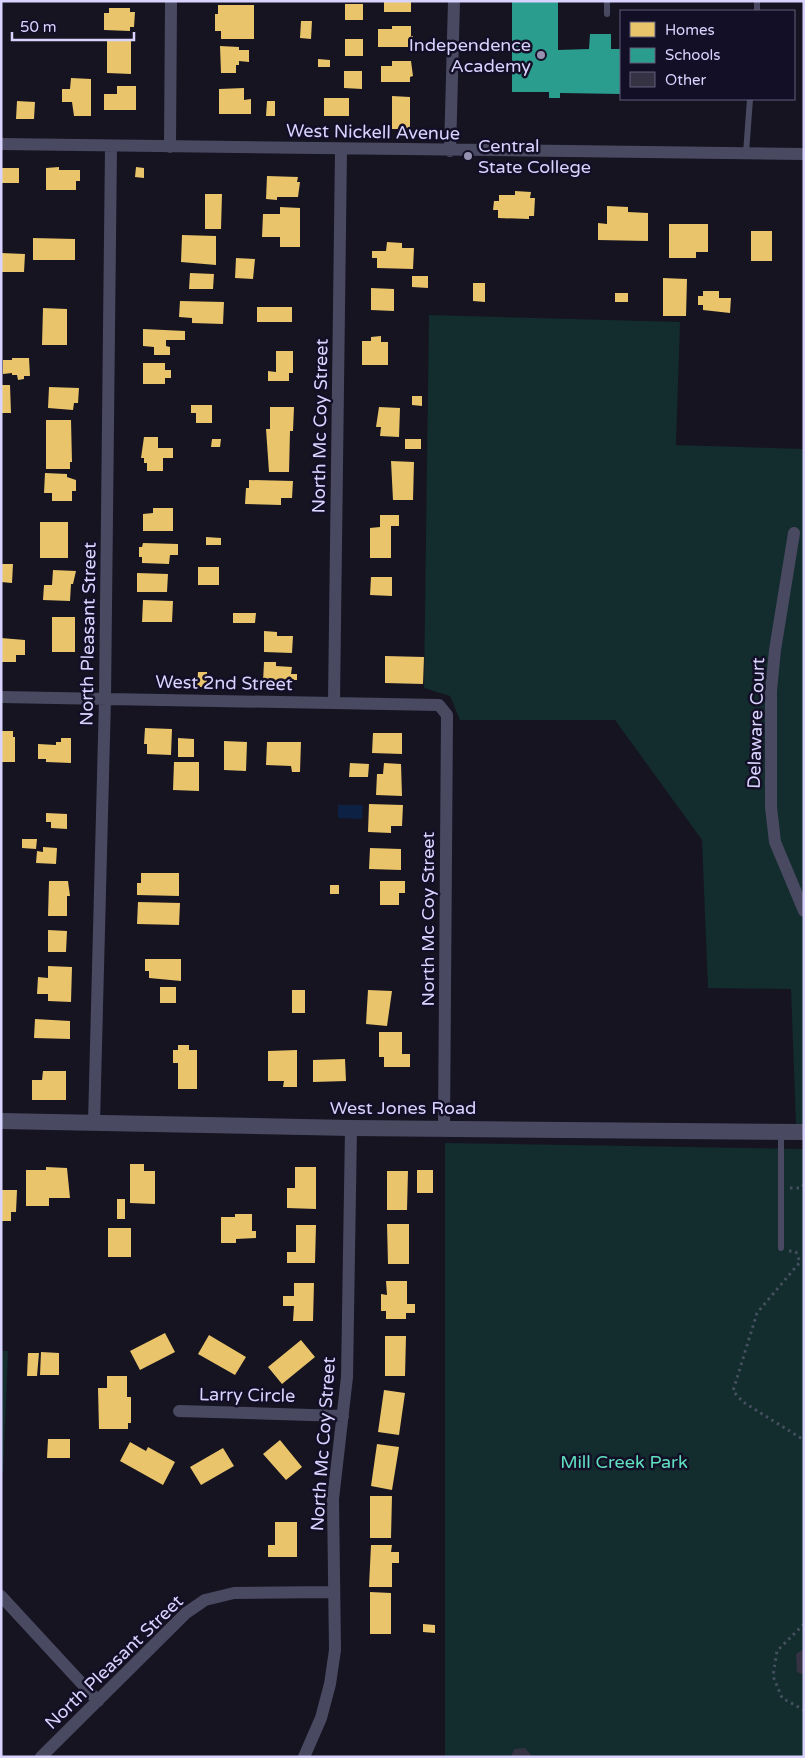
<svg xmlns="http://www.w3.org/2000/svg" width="805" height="1758" font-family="'Varela Round',sans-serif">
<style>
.green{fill:#132c2d}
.water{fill:#0d2144}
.homes{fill:#e9c46a}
.schools{fill:#2a9d8f}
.building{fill:#343243}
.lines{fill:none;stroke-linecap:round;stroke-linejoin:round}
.path{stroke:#44505f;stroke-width:3;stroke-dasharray:2.5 4;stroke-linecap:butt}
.service{stroke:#4a4962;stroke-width:6}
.minor{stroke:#4a4962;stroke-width:12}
.tertiary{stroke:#4a4962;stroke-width:16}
.poi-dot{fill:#9591b1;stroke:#130f26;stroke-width:2}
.labels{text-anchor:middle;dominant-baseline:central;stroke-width:5;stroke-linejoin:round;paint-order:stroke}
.poi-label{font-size:18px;fill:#d9d4ff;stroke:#130f26;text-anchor:end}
.street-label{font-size:18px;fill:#d9d4ff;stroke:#130f26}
.park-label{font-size:18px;fill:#5fe0c0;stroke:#130f26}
</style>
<rect width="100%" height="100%" fill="#161421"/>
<!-- green -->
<path class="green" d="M429 315 680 322 676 445 804 449V1124L796 1125 791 989 708 988 702 840 615 720H460L450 696 424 688Z
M445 1143 804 1149V1757H445Z
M1 1351H8L3 1473H1Z"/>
<!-- water -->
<path class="water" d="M338 805H363L362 819 338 818Z"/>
<!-- homes -->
<path class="homes" d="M384 1H411V12H384Z
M345 4H363V20H345Z
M218 5H254V39H221V31H215V14H218Z
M109 8H130V12H135L134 27H130V31L104 30V13H109Z
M301 21H312L311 39 300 38Z
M392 26H411V36H413L411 47H378V29H392Z
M345 39H363V56H345Z
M107 40H131V74L107 73Z
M220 46 239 47V50H249V62L239 61V65H236V73H221Z
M318 59 330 60V67H318Z
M392 61H411L413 76 410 77V82H381V66H392Z
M344 71H362V89L344 88Z
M71 78 91 79V116H74L72 102H62V89H70Z
M117 86H136V110H104V94H117Z
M244 88V100L251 99V114H219V89Z
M392 96 410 97V129H392Z
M324 98H349V116H324Z
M17 101 35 102 34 119H16Z
M267 101H275V116H266Z
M59 167V170H80V181H76V190H46V168Z
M136 167 144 168V178L135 177Z
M2 168H19V183H2Z
M267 176 298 177 297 182H300L298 197H277V200L266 199Z
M515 191 531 192 530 198H535L534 216H529V219L498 218V210H493L494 201H499V195H515Z
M205 194H222L221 229H205Z
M607 206 628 207V212L648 213V241L598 240V223L607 224Z
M280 207 300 208V247H280V237H262L263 214H280Z
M669 224H708V252H696V258H669Z
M751 231H772V261H751Z
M182 235 216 236V265L181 262Z
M33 238 75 239V260H33Z
M387 242 402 243V248H414L413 269 377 268V258H372V251H386Z
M1 253 25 254 24 272H1Z
M236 258 255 259 253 279 235 278Z
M190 273 214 274 213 289H189Z
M412 276H428V288L412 287Z
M663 278 687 279 686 316H663Z
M473 283H485V302L473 301Z
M371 288 394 289V311L371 310Z
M703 291H719V298H731L730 313 703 310V305H698V296H703Z
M615 293H628V302H615Z
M180 301 224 302 223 324 192 323V318L179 317Z
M257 307H292V322H257Z
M43 308 67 309V345H42Z
M143 329 185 331V340H166V346L170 347V355H154V347L143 346Z
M381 336V342H388V365H362V341H371V337Z
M276 351H293V373H289V381H268V371L276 372Z
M12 358H29L30 376H24V379L18 380 17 375H12V373L3 374V360H12Z
M143 363H165V370H171V378H165V384H143Z
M1 385H10L11 413H1Z
M49 387 79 388 78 403H74L73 410 48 408Z
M412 396H422V406L412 405Z
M191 405H212V423H196V413H191Z
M270 407H294L293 431H290L289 472H269L266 429H270Z
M379 407 400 408 399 437 380 436 381 427H376Z
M46 420H71L72 462H70V469H46Z
M144 437H158V448H173V458H163V471H147V463H144V458H141Z
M212 439H221L220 447H211Z
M405 439H421V449H405Z
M391 461 414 462 413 500H393Z
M45 473 67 474V477L76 480V491H72V501H52V493H44Z
M249 480 293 481 292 498H281V505L245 504 246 488H249Z
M153 508H173V531H143V514L153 513Z
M380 515H399V526H391V558H370V528L380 527Z
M40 522H68V558H40Z
M206 537 221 538V545H206Z
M143 543 178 544V555H170L169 564 142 563V557H139V547H142Z
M1 564H13L12 583 1 582Z
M198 567H219V585H198Z
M53 570 76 571 73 584H71L70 601 43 600 44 585H52Z
M137 573 168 574 167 592H137Z
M371 577H392V596L370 595Z
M143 600 173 601 172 622H142Z
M233 613H256L255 623H233Z
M52 617H75V652H52Z
M264 631 277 632V636H293L292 653 264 652Z
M1 638 25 640V655H16V662H1Z
M385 656 424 657 423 684 385 683Z
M264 662H276V666L292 667 291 674H297V680H291V683L279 682V685L263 682Z
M198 672H207V687H197Z
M145 728 172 729 171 755 147 754V744H144Z
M1 731H13V737H15V762H1Z
M373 733H402V754L372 753Z
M61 738H71V763L46 762V759H38V744L56 745V742H61Z
M178 738 194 739V757H178Z
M224 741 247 742 246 771 224 770Z
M267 742H301L300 772H292L291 766 266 765Z
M174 762H199V791L173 790Z
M350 763 369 764 368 777H349Z
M384 763 401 764 402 796 376 795 377 774H383Z
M369 804 403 805 402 826H391V833L368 832Z
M46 813 67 814V829L51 828V822H46Z
M22 839H37L36 849 22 848Z
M43 847 57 848 56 864 36 863 37 851 43 852Z
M370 848 401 849V870L369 869Z
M141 873H179V896L137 895V883H141Z
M49 881H68L70 896H67V916H48Z
M380 881H405V893H399V905H380Z
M330 885H339V894H330Z
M138 902 180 903 179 925 137 924Z
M48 930 67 931 66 952H48Z
M145 959H181V981L149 978V971H145Z
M48 966 72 967 71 1002 48 1001V994H37L38 977 48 978Z
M160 987H176V1003H160Z
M292 990H305V1013H292Z
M368 990 392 991 387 1026 366 1024Z
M35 1019 70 1021V1039L34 1038Z
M379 1032H402V1054H410V1067H384V1057H379Z
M178 1045H189V1050H197V1089H178V1063H173V1050H178Z
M297 1050V1087H283L284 1081H268V1051Z
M345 1059 346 1081 313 1082V1060Z
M43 1071H66V1100H32V1080H42Z
M130 1164H144V1171H155V1204L130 1203Z
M46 1167 67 1168 70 1198H49V1206H26V1170H46Z
M295 1167H316V1209L287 1208V1188H295Z
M417 1170H433V1193H417Z
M387 1171H408L407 1210H387Z
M1 1190H17L16 1212H11V1221H2Z
M117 1199H125V1219H117Z
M235 1214H252V1231H256V1238L236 1239V1243H221V1217H235Z
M387 1224H409V1264H388Z
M296 1225H316L315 1263H287V1252H296Z
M108 1228H131V1257H108Z
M386 1281H407V1304H415V1313H406V1319H386V1311H381V1294L387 1295Z
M294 1283H314L313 1321H293L294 1306H283V1296H294Z
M165 1333 175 1352 140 1370 130 1351Z
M209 1335 246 1357 235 1375 198 1354Z
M385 1336H406L405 1376H385Z
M301 1340 315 1357 282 1384 268 1367Z
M41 1352 59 1353V1375H40Z
M28 1353H39L37 1376H27Z
M107 1376H127V1397H131V1423H128V1429H99L98 1388H107Z
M384 1390 405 1393 399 1435 378 1432Z
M48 1439H70V1458H47Z
M280 1440 302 1467 286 1480 263 1454Z
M130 1442 146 1451 148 1447 175 1462 163 1485 120 1461Z
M377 1444 399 1447 392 1490 371 1486Z
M223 1448 234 1466 201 1485 190 1467Z
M370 1496H392L391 1538H370Z
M275 1522H297V1557H268V1545H275Z
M371 1545H392L391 1552H399V1563H392V1587H369Z
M370 1592 391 1593V1634H370Z
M423 1624 435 1625V1633L423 1632Z"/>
<!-- schools -->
<path class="schools" d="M512 1H558V50L589 49 590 34H611V49H621V94L560 93V98H549V92H512Z"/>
<!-- building -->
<path class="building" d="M804 1649V1675L797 1672 796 1654Z
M525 1748 533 1757H511L514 1749Z"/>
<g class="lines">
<!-- path -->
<path class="path" d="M790 1188H801L804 1185
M789 1251 796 1252 800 1262 757 1313 733 1391 743 1402 804 1440
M804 1624 777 1651 773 1676 782 1698 804 1710"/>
<!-- service -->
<path class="service" d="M757 11V1
M607 14V1
M746 153 750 99
M781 1133V1248"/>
<!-- minor -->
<path class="minor" d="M1 144 804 154
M170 147 171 1
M450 151 454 1
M794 533 775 650 771 691V807L775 842 804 911
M1 697 439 705 447 715 444 1129
M334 702 341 150
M94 1123 105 699 111 146
M179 1411 343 1416
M1 1596 98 1701
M41 1757 186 1613 205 1600 234 1593 334 1592
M304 1757 321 1718 330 1684 335 1650 333 1499 347 1377 351 1128"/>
<!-- tertiary -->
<path class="tertiary" d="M1 1121 351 1128 804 1132"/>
</g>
<!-- markers -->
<g class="poi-dot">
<circle cx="541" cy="55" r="5"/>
<circle cx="468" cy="156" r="5"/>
</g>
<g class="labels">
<!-- poi labels -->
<g class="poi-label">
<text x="531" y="45">Independence<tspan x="531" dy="21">Academy</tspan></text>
<text x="478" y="146" text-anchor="start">Central<tspan x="478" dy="21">State College</tspan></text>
</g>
<!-- street labels -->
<g class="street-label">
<text transform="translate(373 132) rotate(1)">West Nickell Avenue</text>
<text transform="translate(320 426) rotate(-89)">North Mc Coy Street</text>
<text transform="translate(88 634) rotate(-89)">North Pleasant Street</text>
<text transform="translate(224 683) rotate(1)">West 2nd Street</text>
<text transform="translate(756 723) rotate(-88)">Delaware Court</text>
<text transform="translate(428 919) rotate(-90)">North Mc Coy Street</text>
<text x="403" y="1108">West Jones Road</text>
<text transform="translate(247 1395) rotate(1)">Larry Circle</text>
<text transform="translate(323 1444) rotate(-86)">North Mc Coy Street</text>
<text transform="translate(114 1662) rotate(-44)">North Pleasant Street</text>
</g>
<!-- park labels -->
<g class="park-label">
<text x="624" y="1462">Mill Creek Park</text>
</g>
</g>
<!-- border -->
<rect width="805" height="1758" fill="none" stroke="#d9d4ff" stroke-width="5"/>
<!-- legend -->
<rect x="620" y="10" width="175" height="90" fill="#130f26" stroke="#625e7d"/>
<rect x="630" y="22" width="25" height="15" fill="#e9c46a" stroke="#625e7d"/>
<text x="665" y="35" font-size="15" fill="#d9d4ff">Homes</text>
<rect x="630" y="48" width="25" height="15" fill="#2a9d8f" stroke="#625e7d"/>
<text x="665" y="60" font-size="15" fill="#d9d4ff">Schools</text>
<rect x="630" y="72" width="25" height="15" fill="#343243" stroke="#625e7d"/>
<text x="665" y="85" font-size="15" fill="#d9d4ff">Other</text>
<!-- scale -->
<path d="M12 32v8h122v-8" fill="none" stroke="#d9d4ff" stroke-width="2.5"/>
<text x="20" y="32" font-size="15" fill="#d9d4ff" stroke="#130f26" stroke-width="4" paint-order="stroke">50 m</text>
</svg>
